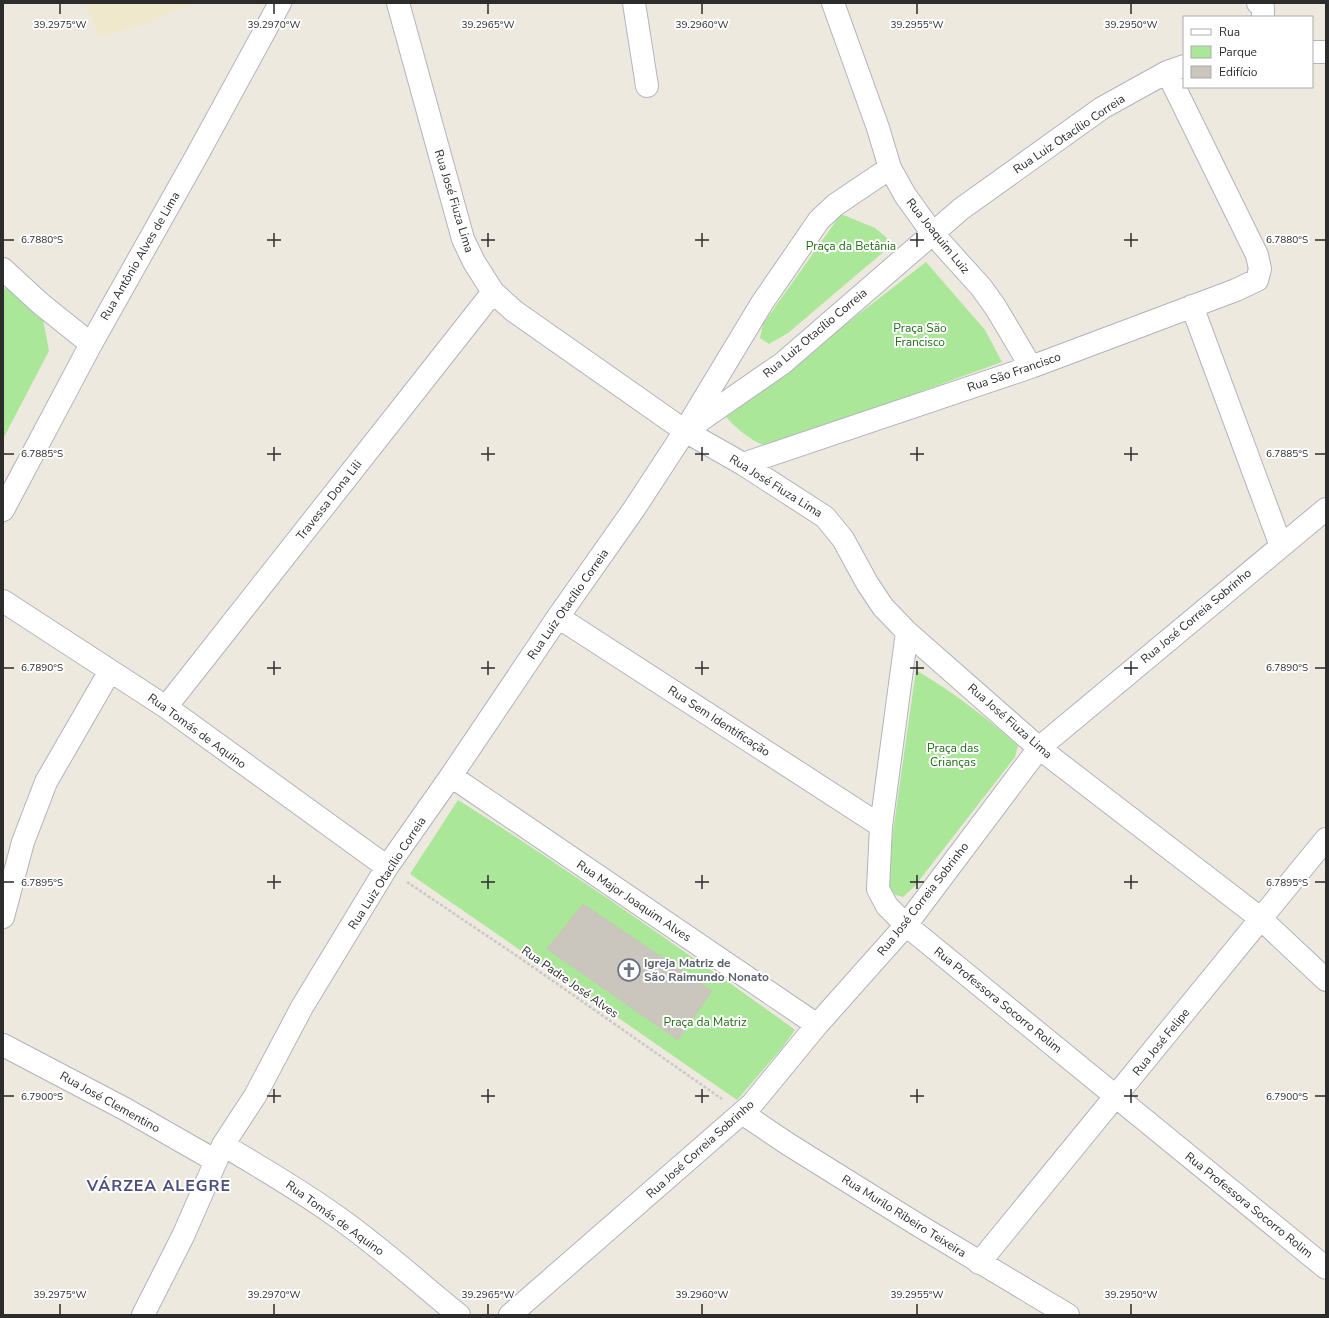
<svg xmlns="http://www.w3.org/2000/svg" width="1329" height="1318" font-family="'Nunito Sans',sans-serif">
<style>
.education{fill:#f0e8cd}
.green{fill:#abe798}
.building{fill:#cac5bd;stroke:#cac5b7}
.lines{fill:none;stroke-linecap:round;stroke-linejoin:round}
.street-casing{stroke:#b2b2c0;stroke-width:24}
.secondary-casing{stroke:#b2b2c0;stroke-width:24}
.path{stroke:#c8c8c8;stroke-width:2.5;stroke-dasharray:3 2;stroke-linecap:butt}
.street{stroke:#fff;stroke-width:22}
.secondary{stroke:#fff;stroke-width:22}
.ticks{fill:none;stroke:#2c2c2c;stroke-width:1.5}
.labels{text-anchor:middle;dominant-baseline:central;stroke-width:4;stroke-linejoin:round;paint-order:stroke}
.street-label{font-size:12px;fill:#2c2c2c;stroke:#fff}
.park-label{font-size:12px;fill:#206d17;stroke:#fff}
.worship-label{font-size:12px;font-weight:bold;fill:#5b616d;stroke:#fff;text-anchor:start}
.district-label{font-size:16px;font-weight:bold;letter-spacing:1px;fill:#4a4e7f;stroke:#fff}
.ticks-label{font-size:10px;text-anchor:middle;fill:#2c2c2c;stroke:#fff;stroke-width:4;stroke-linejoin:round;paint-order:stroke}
</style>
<rect width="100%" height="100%" fill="#eee9de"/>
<!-- education -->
<path class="education" d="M85 3H190L147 24 99 37Z"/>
<!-- green -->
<path class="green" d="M841 214 875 228 887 238V249L788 333 769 344 760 338 763 324Z
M926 262 985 330 1002 362 768 447C750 440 739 431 726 417Z
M11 282 43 319 49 351 3 439V291Z
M916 670C953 692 985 717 1018 745L1015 757 914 887 903 897 893 894 888 888 891 846Z
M458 800C524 841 588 885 652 929 700 963 748 995 795 1030L782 1048 737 1100 410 874Z"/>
<!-- building -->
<path class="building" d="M583 904 712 991 678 1040 547 949Z"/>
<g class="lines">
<!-- street casing -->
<g class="street-casing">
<path id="street" d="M398 3 463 239 474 262 493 292 514 311 685 431 743 464 825 517 843 539 867 583 883 607 907 632 1039 748 1260 918 1326 980
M634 3 647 86
M833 3 878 128 890 168 905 195 933 234 981 287 996 308 1031 367
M1258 3 1263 8V17
M1312 52H1326
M3 269 41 304 91 344
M1192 306 1281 546
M689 424 762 303 819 220 835 205 890 168
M743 464 1031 367 1236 290 1257 280 1260 269 1257 255 1167 72
M3 601 166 707 387 867
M558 617 881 826
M907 632 881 826 878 889 887 906 906 925 1326 1268
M166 707 493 292
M451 776 817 1025
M3 917 23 842 46 782 110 671
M3 1045 125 1109 216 1161
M742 1113 788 1144 918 1225 1068 1315
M223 1145C262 1168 300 1190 336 1216 379 1246 418 1282 459 1315
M979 1263 1326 839
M143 1315 183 1236 223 1145 255 1096 302 1007 387 867 451 776 558 617 634 509 685 431 783 363 961 209 1102 108 1167 72 1184 66
M510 1315 752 1104 817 1025 906 925 1039 748 1326 509"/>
</g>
<!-- secondary casing -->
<g class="secondary-casing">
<path id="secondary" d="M3 510 91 344 196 157 280 3"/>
</g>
<!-- path -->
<path class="path" d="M407 882 520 958 722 1099"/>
<!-- street -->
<use href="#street" class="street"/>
<!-- secondary -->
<use href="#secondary" class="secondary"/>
</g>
<!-- ticks -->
<path class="ticks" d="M60 4V14M274 4V14M488 4V14M702 4V14M917 4V14M1131 4V14M274 233V247M488 233V247M702 233V247M917 233V247M1131 233V247M4 240H14M267 240H281M481 240H495M695 240H709M910 240H924M1124 240H1138M1315 240H1325M274 447V461M488 447V461M702 447V461M917 447V461M1131 447V461M4 454H14M267 454H281M481 454H495M695 454H709M910 454H924M1124 454H1138M1315 454H1325M274 661V675M488 661V675M702 661V675M917 661V675M1131 661V675M4 668H14M267 668H281M481 668H495M695 668H709M910 668H924M1124 668H1138M1315 668H1325M274 875V889M488 875V889M702 875V889M917 875V889M1131 875V889M4 882H14M267 882H281M481 882H495M695 882H709M910 882H924M1124 882H1138M1315 882H1325M274 1089V1103M488 1089V1103M702 1089V1103M917 1089V1103M1131 1089V1103M4 1096H14M267 1096H281M481 1096H495M695 1096H709M910 1096H924M1124 1096H1138M1315 1096H1325M60 1304V1314M274 1304V1314M488 1304V1314M702 1304V1314M917 1304V1314M1131 1304V1314"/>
<!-- icons -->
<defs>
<g id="church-ring" transform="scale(1.15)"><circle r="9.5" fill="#fff" stroke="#6b7280" stroke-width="1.5"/><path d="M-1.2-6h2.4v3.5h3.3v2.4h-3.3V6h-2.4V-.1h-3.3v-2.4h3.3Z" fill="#6b7280"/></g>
</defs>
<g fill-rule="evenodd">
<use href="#church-ring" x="629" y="970"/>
</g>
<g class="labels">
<!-- street labels -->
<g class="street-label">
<text transform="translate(1069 134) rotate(-34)">Rua Luiz Otacílio Correia</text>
<text transform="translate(454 201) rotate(73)">Rua José Fiuza Lima</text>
<text transform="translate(938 236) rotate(51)">Rua Joaquim Luiz</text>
<text transform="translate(140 256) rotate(-60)">Rua Antônio Alves de Lima</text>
<text transform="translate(815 333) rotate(-40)">Rua Luiz Otacílio Correia</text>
<text transform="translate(1014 372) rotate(-19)">Rua São Francisco</text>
<text transform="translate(776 486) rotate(32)">Rua José Fiuza Lima</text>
<text transform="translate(329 500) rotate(-52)">Travessa Dona Lili</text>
<text transform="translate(568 604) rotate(-55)">Rua Luiz Otacílio Correia</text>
<text transform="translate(1196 616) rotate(-40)">Rua José Correia Sobrinho</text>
<text transform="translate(719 721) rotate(33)">Rua Sem Identificação</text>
<text transform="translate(1010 721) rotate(41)">Rua José Fiuza Lima</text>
<text transform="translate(197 731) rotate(36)">Rua Tomás de Aquino</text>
<text transform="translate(387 873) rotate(-57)">Rua Luiz Otacílio Correia</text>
<text transform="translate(923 899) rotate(-52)">Rua José Correia Sobrinho</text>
<text transform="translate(634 901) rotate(34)">Rua Major Joaquim Alves</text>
<text transform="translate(570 982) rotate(35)">Rua Padre José Alves</text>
<text transform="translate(998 1000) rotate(39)">Rua Professora Socorro Rolim</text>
<text transform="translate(1161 1042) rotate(-51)">Rua José Felipe</text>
<text transform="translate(110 1102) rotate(29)">Rua José Clementino</text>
<text transform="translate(700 1149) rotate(-42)">Rua José Correia Sobrinho</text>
<text transform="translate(1249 1205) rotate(39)">Rua Professora Socorro Rolim</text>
<text transform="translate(904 1216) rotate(32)">Rua Murilo Ribeiro Teixeira</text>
<text transform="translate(335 1218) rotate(36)">Rua Tomás de Aquino</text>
</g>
<!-- park labels -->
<g class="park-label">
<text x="851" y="246">Praça da Betânia</text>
<text x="920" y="328">Praça São<tspan x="920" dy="14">Francisco</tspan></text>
<text x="953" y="748">Praça das<tspan x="953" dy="14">Crianças</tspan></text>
<text x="705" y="1022">Praça da Matriz</text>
</g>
<!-- worship labels -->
<g class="worship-label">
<text x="644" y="963">Igreja Matriz de<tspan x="644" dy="14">São Raimundo Nonato</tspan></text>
</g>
<!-- district labels -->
<g class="district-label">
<text x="159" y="1186">VÁRZEA ALEGRE</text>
</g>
</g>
<g class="ticks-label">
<text x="60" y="28">39.2975°W</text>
<text x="274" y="28">39.2970°W</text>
<text x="488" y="28">39.2965°W</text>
<text x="702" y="28">39.2960°W</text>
<text x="917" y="28">39.2955°W</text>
<text x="1131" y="28">39.2950°W</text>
<text x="42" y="243">6.7880°S</text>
<text x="1287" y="243">6.7880°S</text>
<text x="42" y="457">6.7885°S</text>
<text x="1287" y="457">6.7885°S</text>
<text x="42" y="671">6.7890°S</text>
<text x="1287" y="671">6.7890°S</text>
<text x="42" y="886">6.7895°S</text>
<text x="1287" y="886">6.7895°S</text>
<text x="42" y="1100">6.7900°S</text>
<text x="1287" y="1100">6.7900°S</text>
<text x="60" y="1298">39.2975°W</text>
<text x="274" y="1298">39.2970°W</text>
<text x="488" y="1298">39.2965°W</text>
<text x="702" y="1298">39.2960°W</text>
<text x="917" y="1298">39.2955°W</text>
<text x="1131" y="1298">39.2950°W</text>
</g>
<!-- border -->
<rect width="1329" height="1318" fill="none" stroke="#2c2c2c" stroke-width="8"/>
<!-- legend -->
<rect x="1183" y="16" width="130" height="72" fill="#ffffff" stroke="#ababab"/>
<rect x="1191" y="29" width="20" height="6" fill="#ffffff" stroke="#ababab"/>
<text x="1219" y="36" font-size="12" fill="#2c2c2c">Rua</text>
<rect x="1191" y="46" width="20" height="12" fill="#abe798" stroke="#ababab"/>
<text x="1219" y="56" font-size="12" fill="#2c2c2c">Parque</text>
<rect x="1191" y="66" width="20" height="12" fill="#cac5bd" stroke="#ababab"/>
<text x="1219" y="76" font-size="12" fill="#2c2c2c">Edifício</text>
</svg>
